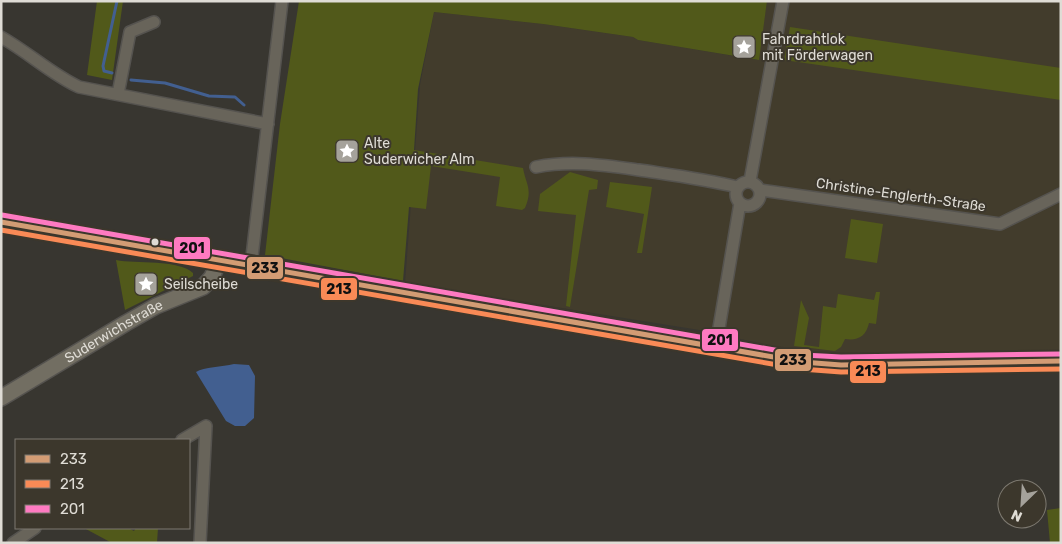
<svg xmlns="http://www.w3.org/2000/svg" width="1062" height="544" font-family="Rubik,sans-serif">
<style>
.built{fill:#423c2c}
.green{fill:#51591a}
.water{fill:#425f90}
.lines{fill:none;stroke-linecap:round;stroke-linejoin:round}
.stream{stroke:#425f90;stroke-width:3}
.minor-casing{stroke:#55534f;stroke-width:14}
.tertiary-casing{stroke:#55534f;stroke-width:16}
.secondary-casing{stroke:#55534f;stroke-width:18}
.minor{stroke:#68645a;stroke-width:11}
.tertiary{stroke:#68645a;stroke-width:14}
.secondary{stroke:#726e62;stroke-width:15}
.bus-1-casing{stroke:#3c372c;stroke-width:9}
.bus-2-casing{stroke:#3c372c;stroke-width:9}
.bus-3-casing{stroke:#3c372c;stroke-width:9}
.bus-1{stroke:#d39c74;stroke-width:5}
.bus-2{stroke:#f98a56;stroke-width:5}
.bus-3{stroke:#fe7ac1;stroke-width:5}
.bus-dot{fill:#dfdcd5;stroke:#3c372c;stroke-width:2}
.labels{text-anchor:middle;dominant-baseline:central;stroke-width:4;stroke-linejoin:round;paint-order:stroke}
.poi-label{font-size:14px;fill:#dfdcd5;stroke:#3c372c;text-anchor:start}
.street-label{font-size:14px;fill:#dfdcd5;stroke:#3c372c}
.line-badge{stroke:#3c372c;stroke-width:2}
.pale-badge-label{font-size:14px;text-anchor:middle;font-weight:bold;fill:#111}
</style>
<rect width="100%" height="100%" fill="#383630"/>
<!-- built -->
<path class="built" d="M767 1H1061V358L856 359 825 356 781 349 712 332 405 283 420 85 434 12 543 24 633 37 638 40 758 60Z"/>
<!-- green -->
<path class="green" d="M97 1H123L112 80 87 75Z
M299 1H767L759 60 638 40 633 37 543 24 434 12 418 89 414 150 523 168C526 185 533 189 525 208L522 210 496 206 500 177 431 166 426 209 409 207 403 281 265 255 280 124Z
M790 27 1061 68V100L784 60Z
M570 172 598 180 597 189 589 190 570 307 566 306 576 215 538 211 540 194Z
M610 182 652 187 642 253H637L644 214 606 207Z
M851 219 883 224 877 263 845 258Z
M116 260C136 264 178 259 193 273V276L125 310Z
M876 292H880L876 324 869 323C866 337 857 341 845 339L841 347 835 351 794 346 801 300 809 318 804 345 819 347 823 306 836 308 838 294 874 300Z
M1061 508V543H1050L1047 510Z
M84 528H128L134 531 136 528H158L157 543H112Z"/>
<!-- water -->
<path class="water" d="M234 364 249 365 255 376 254 418 245 426H235L226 421 196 372C204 367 222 367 234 364Z"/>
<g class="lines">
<!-- stream -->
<path class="stream" d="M112 73 104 71 103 66 117 1
M131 80 165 83 209 96 235 97 244 105"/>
<!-- minor casing -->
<g class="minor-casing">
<path id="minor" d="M1 37C28 52 51 74 79 87L268 124
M118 94 130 32 154 22
M536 167C571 160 603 165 639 170 672 175 704 179 737 187
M750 181 783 1
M736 194a12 12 0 1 1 24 0a12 12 0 1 1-24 0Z
M760 190 1000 224 1061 194
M251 265 282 1
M716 346 740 203
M182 440 206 426
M13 543 35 528
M200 543 206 426"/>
</g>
<!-- tertiary casing -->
<g class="tertiary-casing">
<path id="tertiary" d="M1 222 219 260"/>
</g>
<!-- secondary casing -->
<g class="secondary-casing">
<g id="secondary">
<path id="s1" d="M1 398 126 323 156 306 203 287 212 277 219 260 802 362 841 365 1061 361"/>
</g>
</g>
<!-- minor -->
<use href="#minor" class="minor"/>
<!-- tertiary -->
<use href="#tertiary" class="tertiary"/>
<!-- secondary -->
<use href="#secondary" class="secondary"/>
<!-- bus-1 casing -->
<g class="bus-1-casing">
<path id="bus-1" d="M1 222 802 362 841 365 1061 361"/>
</g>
<!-- bus-2 casing -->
<g class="bus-2-casing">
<path id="bus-2" d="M1 230 801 369 841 372 1061 369"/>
</g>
<!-- bus-3 casing -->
<g class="bus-3-casing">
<path id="bus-3" d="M2 215 803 355 841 357 1061 354"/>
</g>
<!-- bus-1 -->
<use href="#bus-1" class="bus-1"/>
<!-- bus-2 -->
<use href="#bus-2" class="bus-2"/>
<!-- bus-3 -->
<use href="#bus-3" class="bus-3"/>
</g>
<!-- icons -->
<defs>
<g id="sight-square" transform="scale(1.25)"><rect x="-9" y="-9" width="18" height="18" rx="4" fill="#a5a29b" stroke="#3c372c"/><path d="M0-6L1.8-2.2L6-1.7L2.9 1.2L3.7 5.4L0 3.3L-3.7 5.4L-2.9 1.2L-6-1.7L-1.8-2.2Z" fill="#fff"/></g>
</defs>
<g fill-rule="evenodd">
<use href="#sight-square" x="744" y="47"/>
<use href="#sight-square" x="347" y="151"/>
<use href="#sight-square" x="146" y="284"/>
</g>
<!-- markers -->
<circle class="bus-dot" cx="155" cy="242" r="4.5"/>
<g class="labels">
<!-- poi labels -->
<g class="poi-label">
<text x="762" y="39">Fahrdrahtlok<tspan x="762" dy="16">mit Förderwagen</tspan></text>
<text x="364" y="143">Alte<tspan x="364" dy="16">Suderwicher Alm</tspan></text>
<text x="164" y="284">Seilscheibe</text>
</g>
<!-- street labels -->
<g class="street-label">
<text transform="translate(901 195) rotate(8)">Christine-Englerth-Straße</text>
<text stroke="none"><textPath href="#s1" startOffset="131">Suderwichstraße</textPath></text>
</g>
</g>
<g class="line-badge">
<rect x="173" y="236" width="38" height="24" rx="5" fill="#fe7ac1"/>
<rect x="246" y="256" width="38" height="24" rx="5" fill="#d39c74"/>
<rect x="320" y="277" width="38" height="24" rx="5" fill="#f98a56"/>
<rect x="701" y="328" width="38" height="24" rx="5" fill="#fe7ac1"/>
<rect x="774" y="348" width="38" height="24" rx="5" fill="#d39c74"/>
<rect x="849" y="360" width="38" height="24" rx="5" fill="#f98a56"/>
</g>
<g class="pale-badge-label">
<text x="192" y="253">201</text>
<text x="265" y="273">233</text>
<text x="339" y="294">213</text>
<text x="720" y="345">201</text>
<text x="793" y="365">233</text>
<text x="868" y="376">213</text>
</g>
<!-- border -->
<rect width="1062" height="544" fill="none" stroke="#dfdcd5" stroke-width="5"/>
<!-- legend -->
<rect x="15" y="439" width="175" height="90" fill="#3c372c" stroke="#7d7970"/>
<rect x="25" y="455" width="25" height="8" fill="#d39c74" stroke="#7d7970"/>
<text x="60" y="464" font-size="15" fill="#dfdcd5">233</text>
<rect x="25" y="480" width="25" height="8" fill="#f98a56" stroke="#7d7970"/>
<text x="60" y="489" font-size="15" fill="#dfdcd5">213</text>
<rect x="25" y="505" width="25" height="8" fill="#fe7ac1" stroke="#7d7970"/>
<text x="60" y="514" font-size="15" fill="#dfdcd5">201</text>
<!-- north arrow -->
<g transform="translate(1022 504) rotate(205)"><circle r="24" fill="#3c372c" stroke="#7d7970"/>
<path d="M0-4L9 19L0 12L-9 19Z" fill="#a5a29b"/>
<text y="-8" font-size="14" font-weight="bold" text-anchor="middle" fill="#dfdcd5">N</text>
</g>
</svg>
